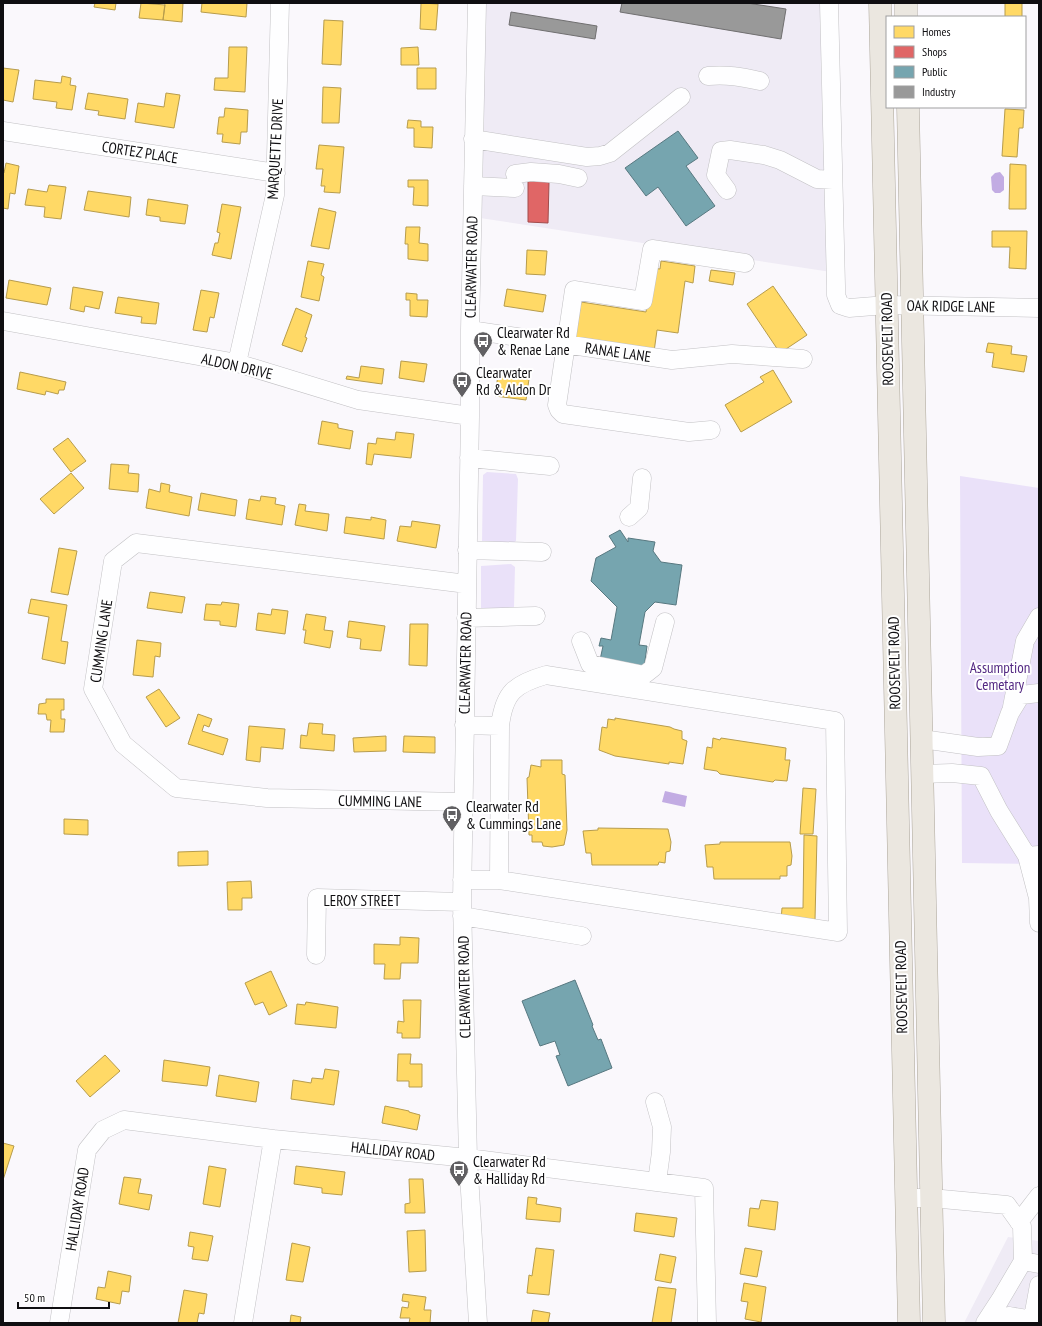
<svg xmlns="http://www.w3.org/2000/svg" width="1042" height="1326" font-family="'PT Sans Narrow',sans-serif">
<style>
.built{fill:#efebf5}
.green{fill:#eae1f9}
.water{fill:#c2ace3}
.homes{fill:#ffd966;stroke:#b79c4c}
.shops{fill:#e06666;stroke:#a14c4c}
.public{fill:#76a5af;stroke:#577880}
.industry{fill:#999;stroke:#706f70}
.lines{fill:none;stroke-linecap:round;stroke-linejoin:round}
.minor-casing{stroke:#c2c1c4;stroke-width:19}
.major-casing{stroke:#aca69a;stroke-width:23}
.minor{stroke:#fefeff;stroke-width:18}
.major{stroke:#ebe7e0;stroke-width:22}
.labels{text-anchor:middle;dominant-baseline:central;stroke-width:4;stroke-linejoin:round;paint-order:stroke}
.street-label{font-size:15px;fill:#0f0e11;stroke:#fff}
.poi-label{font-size:15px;fill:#0f0e11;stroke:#fff;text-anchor:start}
.park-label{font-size:15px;fill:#542983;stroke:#fff}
</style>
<rect width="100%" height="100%" fill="#faf8fc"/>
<!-- built -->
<path class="built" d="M486 3H835L836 69 821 74 831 272 480 218Z
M1008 1237 1039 1241V1323H964Z"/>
<!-- green -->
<path class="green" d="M487 472 516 474 518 479 516 541 505 548 482 543 483 475Z
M960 476 1039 488V864L962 863Z
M511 564 515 567 514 607 505 615 481 612V566Z"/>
<!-- water -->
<path class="water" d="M1000 172 1004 177V190L1000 193H995L992 190 991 177 995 173Z
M665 791 687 796 685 807 662 802Z"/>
<!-- homes -->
<path class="homes" d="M95 3H116L115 10 94 7Z
M141 3 165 5 163 20 139 18Z
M165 3H183L182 22 163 20Z
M202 3H247L246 17 201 12Z
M421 3 438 4 436 30 420 29Z
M1005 3H1022V17H1005Z
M324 20 343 21 341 65 322 64Z
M229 47H247L245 92 214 90 215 78H228Z
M418 47 419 65H401V48Z
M3 68 19 70 13 102 3 100Z
M417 68H436V89H417Z
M62 76 71 78 70 85 76 86 72 110 56 108 57 102 33 99 35 80 61 83Z
M323 87 341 88 339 123H322Z
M88 93 128 99 125 119 98 115 99 111 85 109Z
M166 93 180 95 174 128 135 122 138 103 164 107Z
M225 108 248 110 247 132H241L240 144 222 142 223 134H217L219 117H224Z
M1005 109 1024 110 1023 128H1019L1017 157 1002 156Z
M408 120 421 121V127H433L432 148 414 147V128H407Z
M319 145 344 147 340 193 324 192 325 186H321L323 169H316Z
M6 163 19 166 15 194 10 193 8 209 3 208V173H4Z
M1010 164 1026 165V209H1009Z
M408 180H428V206L413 205 414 187H408Z
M49 185 66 187 61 219 44 217 45 207 25 205 28 189 47 192Z
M88 191 131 197 129 217 84 210Z
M148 199 188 205 185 224 160 221V217L146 215Z
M222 204 241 207 231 259 212 255 215 243H218L220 233 217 232Z
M319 208 336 212 329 249 311 246Z
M406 227H420L419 243 428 244V261L408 259V244H405Z
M992 231H1027L1026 269 1009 268 1010 247H992Z
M527 250 547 251 545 275 526 274Z
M308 261 324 264 321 275 324 277 319 301 301 297Z
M661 261 695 266 693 283 685 281 678 333 657 330 654 352 575 340 581 302 646 312 652 268 660 269Z
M711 270 735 273 733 285 709 281Z
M9 280 51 288 47 305 6 298Z
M773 286 807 335 780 353 747 304Z
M73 287 103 292 99 309 85 306 84 312 70 309Z
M507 289 546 295 543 312 504 306Z
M201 290 219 293 214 318 210 317 207 332 193 330Z
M406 293 417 294V300H428L427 317 410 316V300H406Z
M118 297 159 303 156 324 141 323 142 317 115 313Z
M296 308 312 315 305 337 307 338 302 352 282 345Z
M988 343 1012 346 1011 354 1027 356 1024 372 992 367 994 353 986 352Z
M401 361 427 364 424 382 399 378Z
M361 366 384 369 382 384 346 379 347 376 359 378Z
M773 370 792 402 741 432 725 405 764 382 760 377Z
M20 372 66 382 64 390H59L58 394 46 391 45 395 17 389Z
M498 375 529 379 526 400 495 396Z
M322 421 338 424V428L353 431 350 449 318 444Z
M396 432 414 434 411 458 374 454 372 465 366 464 368 443 376 444 377 438 395 440Z
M68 438 86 461 71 472 53 449Z
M111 464 129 465 128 473 139 474 138 492 109 489Z
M71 473 84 488 54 514 40 499Z
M161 483 170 485 169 492 192 497 189 516 146 508 149 489 160 492Z
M201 493 237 500 235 516 198 510Z
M261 496 276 498 275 504 285 506 282 525 246 519 249 499 260 501Z
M299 504 306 505 305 511 329 514 327 531 295 525Z
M346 517 371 520V517L386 520 384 539 344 533Z
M412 521 440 525 436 548 397 541 400 526 411 527Z
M59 548 77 551 68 595 51 592Z
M150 592 185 597 182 613 147 608Z
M31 599 67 605 61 641 68 642 65 664 42 659 49 617 28 613Z
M222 602 239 604 236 627 220 625V621L204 620 206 604 221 605Z
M272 609 288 611 285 634 256 630 258 613 271 615Z
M306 614 326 617 324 630 333 631 330 648 304 643 306 630H303Z
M349 621 385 626 381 651 360 649 361 639 347 637Z
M410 624H428L427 666 409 665Z
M137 640 161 643 160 657 155 656 153 677 133 675Z
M159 689 180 718 166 727 146 697Z
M46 699H64V710H61V719H65L64 732H50L51 720H47L46 714H38L39 704 46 703Z
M198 714 212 719 209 727 204 725 202 731 228 739 223 755 188 744Z
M615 718 670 727 674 729 682 731V739L687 741 683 764 669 762V764L615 756 599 750 602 727 607 728 608 719 615 720Z
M309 723 323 724 322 734 335 735 334 751 300 748 301 735 307 736Z
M249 726 285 729 283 749 261 747 260 762 246 760Z
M386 736V751L354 752 353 738Z
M404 736 435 737V753L403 752Z
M713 738 720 740 721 738 786 748 785 760H790L787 781 775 780 773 782 720 774 717 771 704 769 707 747 712 748Z
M541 760H562V774L565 775 567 830 564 845 552 847 543 846 542 842H532V835H529L527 778 529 777 531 765 541 767Z
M803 788 816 789 813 834H800Z
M64 819 88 820V835L64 834Z
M598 828 668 829 671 842 670 851 666 852 665 863 659 862 658 865H592L591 853H586L583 831 598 830Z
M804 835 817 836 815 920H781L782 908H803Z
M720 842H790L792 856 791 865 787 866V876H780V879H714L713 867H707L705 845 720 844Z
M208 851V865L178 866V852Z
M251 881 252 898H242V910H228L227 882Z
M400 937 419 938 418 963H401L400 979H384L385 964H374V944L400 945Z
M271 971 287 1006 269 1015 263 1002 255 1005 245 983Z
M403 1000H421L420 1038H402V1033H397L398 1021 404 1022Z
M306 1002 338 1007 336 1028 295 1024 297 1004 305 1005Z
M398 1054H411L410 1064H422V1087H409V1081H397Z
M105 1055 120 1071 90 1097 76 1081Z
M164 1060 210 1067 207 1086 162 1081Z
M325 1069 339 1071 334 1105 291 1099 293 1080 311 1083 312 1078 323 1079Z
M219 1075 259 1082 256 1102 216 1096Z
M385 1106 409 1111V1112L420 1115 417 1130 382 1123Z
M3 1143 14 1146 3 1180Z
M209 1166 226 1169 220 1207 203 1204Z
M296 1166 345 1172 342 1195 322 1193V1188L294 1184Z
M124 1177 141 1179 138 1193 152 1195 149 1210 119 1204Z
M409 1179H423L425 1213H405V1204L410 1203Z
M528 1197 537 1198 536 1204 561 1208 560 1222 526 1219Z
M761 1200 778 1202 775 1230 748 1226 750 1208 759 1209Z
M636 1213 677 1218 674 1237 634 1231Z
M425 1230 426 1271 409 1272 407 1231Z
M190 1232 213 1236 208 1261 192 1259 194 1247 188 1246Z
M292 1243 310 1247 303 1282 286 1280Z
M536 1248 554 1250 549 1295 527 1293 529 1275 532 1276Z
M745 1248 762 1251 757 1277 740 1274Z
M660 1254 676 1257 671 1283 655 1280Z
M108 1271 131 1276 129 1292 122 1291 120 1304 96 1299 98 1287 105 1288Z
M744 1283 766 1287 761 1322 745 1319 748 1302 741 1301Z
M658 1287 676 1289 671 1323H652Z
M184 1290 207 1294 204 1314 199 1313 197 1323H178Z
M403 1294 426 1297 424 1310H431L430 1323H409L410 1318H400L402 1307 408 1308 409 1302 402 1301Z
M533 1310 550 1313 548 1323H531Z
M291 1315 301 1317 300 1323H290Z"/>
<!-- shops -->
<path class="shops" d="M528 181 549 182 548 223 528 222Z"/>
<!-- public -->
<path class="public" d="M678 131 698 158 686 166 715 206 686 226 658 187 646 196 625 168Z
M620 530 628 542V538L655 542 653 551 661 562 682 565 676 605 655 602 645 612 639 645 647 646 644 668 600 660 603 646H599L601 638 611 640 617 607 591 581 596 558 616 547 609 536Z
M575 980 593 1025 592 1026 598 1040 601 1039 612 1068 568 1086 556 1056 560 1055 555 1041 540 1046 522 1001Z"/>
<!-- industry -->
<path class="industry" d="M622 3H747L786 9 781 39 620 12Z
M511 12 597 26 595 39 509 25Z"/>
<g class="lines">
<!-- minor casing -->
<g class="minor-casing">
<path id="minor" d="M477 3 470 330V416L462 902 468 1158 478 1323
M829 3 836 286V295L840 305 849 308 887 305 1039 308
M708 76C726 74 742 77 760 81
M3 131 276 173
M473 139 587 157 600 156 610 153 681 97
M515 174 531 172 559 174 578 178
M473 186 515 188
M727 190 716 175 721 151 730 150 764 155 780 160 817 179 833 180
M3 321 237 363 358 400 470 416
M470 330 672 360 732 354 803 359
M237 363 275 195 280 3
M711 430 689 432 563 414 559 410 557 405 574 290 643 301 652 249 745 263
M469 458 550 466
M629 517 639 508 642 478
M467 550 542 552
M466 618 536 616
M581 641 590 664 644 675 653 668 665 622
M1012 707 1025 641 1039 617
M464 725 500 726
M922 739 978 747 998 746 1010 713 1021 695 1039 693
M922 774 952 773 981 776 999 811 1027 856 1039 855
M463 802 267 798 176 788 123 744 93 689 113 561 136 543 467 584
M1027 856 1038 898 1039 923
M462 880H499L838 932 835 721 546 675C515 684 504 692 500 726L499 880
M462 916 582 936
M316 955 317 898 462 902
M655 1102 662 1127 661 1152 657 1182
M906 1198H931L1007 1205 1022 1226 1023 1261 1000 1300 985 1323
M1019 1222 1039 1196
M1023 1261 1039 1264
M59 1323 87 1150 103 1130 124 1120 273 1139 468 1158 704 1188 707 1323
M243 1323 273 1139
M1004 1323 1009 1316 1033 1320
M1032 1323 1039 1285"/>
</g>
<!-- major casing -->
<g class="major-casing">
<path id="major" d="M880 3 909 1323
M906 3V17
M908 107 934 1323"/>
</g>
<!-- minor -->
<use href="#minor" class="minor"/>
<!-- major -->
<use href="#major" class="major"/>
</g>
<!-- icons -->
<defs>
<g id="bus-pin" transform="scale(1)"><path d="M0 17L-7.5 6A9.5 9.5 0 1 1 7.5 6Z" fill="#616063" stroke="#fff"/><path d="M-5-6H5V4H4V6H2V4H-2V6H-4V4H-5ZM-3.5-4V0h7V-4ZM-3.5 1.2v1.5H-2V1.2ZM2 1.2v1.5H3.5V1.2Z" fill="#fff"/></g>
</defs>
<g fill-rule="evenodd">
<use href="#bus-pin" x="483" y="341"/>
<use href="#bus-pin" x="462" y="381"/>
<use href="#bus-pin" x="452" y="815"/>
<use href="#bus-pin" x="459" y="1170"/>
</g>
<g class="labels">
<!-- street labels -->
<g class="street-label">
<text transform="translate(275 149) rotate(-87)">MARQUETTE DRIVE</text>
<text transform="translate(140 152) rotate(9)">CORTEZ PLACE</text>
<text transform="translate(471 267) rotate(-89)">CLEARWATER ROAD</text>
<text transform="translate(951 306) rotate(1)">OAK RIDGE LANE</text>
<text transform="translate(887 339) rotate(-91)">ROOSEVELT ROAD</text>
<text transform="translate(618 352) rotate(8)">RANAE LANE</text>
<text transform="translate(237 366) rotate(13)">ALDON DRIVE</text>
<text transform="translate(101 641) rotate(-82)">CUMMING LANE</text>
<text transform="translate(465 663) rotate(-89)">CLEARWATER ROAD</text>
<text transform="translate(894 663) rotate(-91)">ROOSEVELT ROAD</text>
<text transform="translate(380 801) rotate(1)">CUMMING LANE</text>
<text x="362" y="900">LEROY STREET</text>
<text transform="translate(464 987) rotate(-91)">CLEARWATER ROAD</text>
<text transform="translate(901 987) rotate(-91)">ROOSEVELT ROAD</text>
<text transform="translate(393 1151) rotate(6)">HALLIDAY ROAD</text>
<text transform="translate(77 1209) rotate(-81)">HALLIDAY ROAD</text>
</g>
<!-- poi labels -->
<g class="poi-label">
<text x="497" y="332">Clearwater Rd<tspan x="497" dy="17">&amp; Renae Lane</tspan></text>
<text x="476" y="372">Clearwater<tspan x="476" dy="17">Rd &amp; Aldon Dr</tspan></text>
<text x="466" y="806">Clearwater Rd<tspan x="466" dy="17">&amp; Cummings Lane</tspan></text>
<text x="473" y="1161">Clearwater Rd<tspan x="473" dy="17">&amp; Halliday Rd</tspan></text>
</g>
<!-- park labels -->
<g class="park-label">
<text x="1000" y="667">Assumption<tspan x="1000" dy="17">Cemetary</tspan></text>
</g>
</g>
<!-- border -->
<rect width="1042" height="1326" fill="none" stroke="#0f0e11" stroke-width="8"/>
<!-- legend -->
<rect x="886" y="16" width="140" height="92" fill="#ffffff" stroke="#9f9fa0"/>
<rect x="894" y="26" width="20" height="12" fill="#ffd966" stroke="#9f9fa0"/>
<text x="922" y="36" font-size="12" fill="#0f0e11">Homes</text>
<rect x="894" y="46" width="20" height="12" fill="#e06666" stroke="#9f9fa0"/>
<text x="922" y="56" font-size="12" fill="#0f0e11">Shops</text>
<rect x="894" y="66" width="20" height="12" fill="#76a5af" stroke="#9f9fa0"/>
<text x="922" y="76" font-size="12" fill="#0f0e11">Public</text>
<rect x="894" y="86" width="20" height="12" fill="#999999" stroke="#9f9fa0"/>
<text x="922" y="96" font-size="12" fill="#0f0e11">Industry</text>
<!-- scale -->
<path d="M18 1302v6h91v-6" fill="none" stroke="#0f0e11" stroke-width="2"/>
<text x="24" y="1302" font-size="12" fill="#0f0e11" stroke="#ffffff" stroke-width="3" paint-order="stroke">50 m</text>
</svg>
